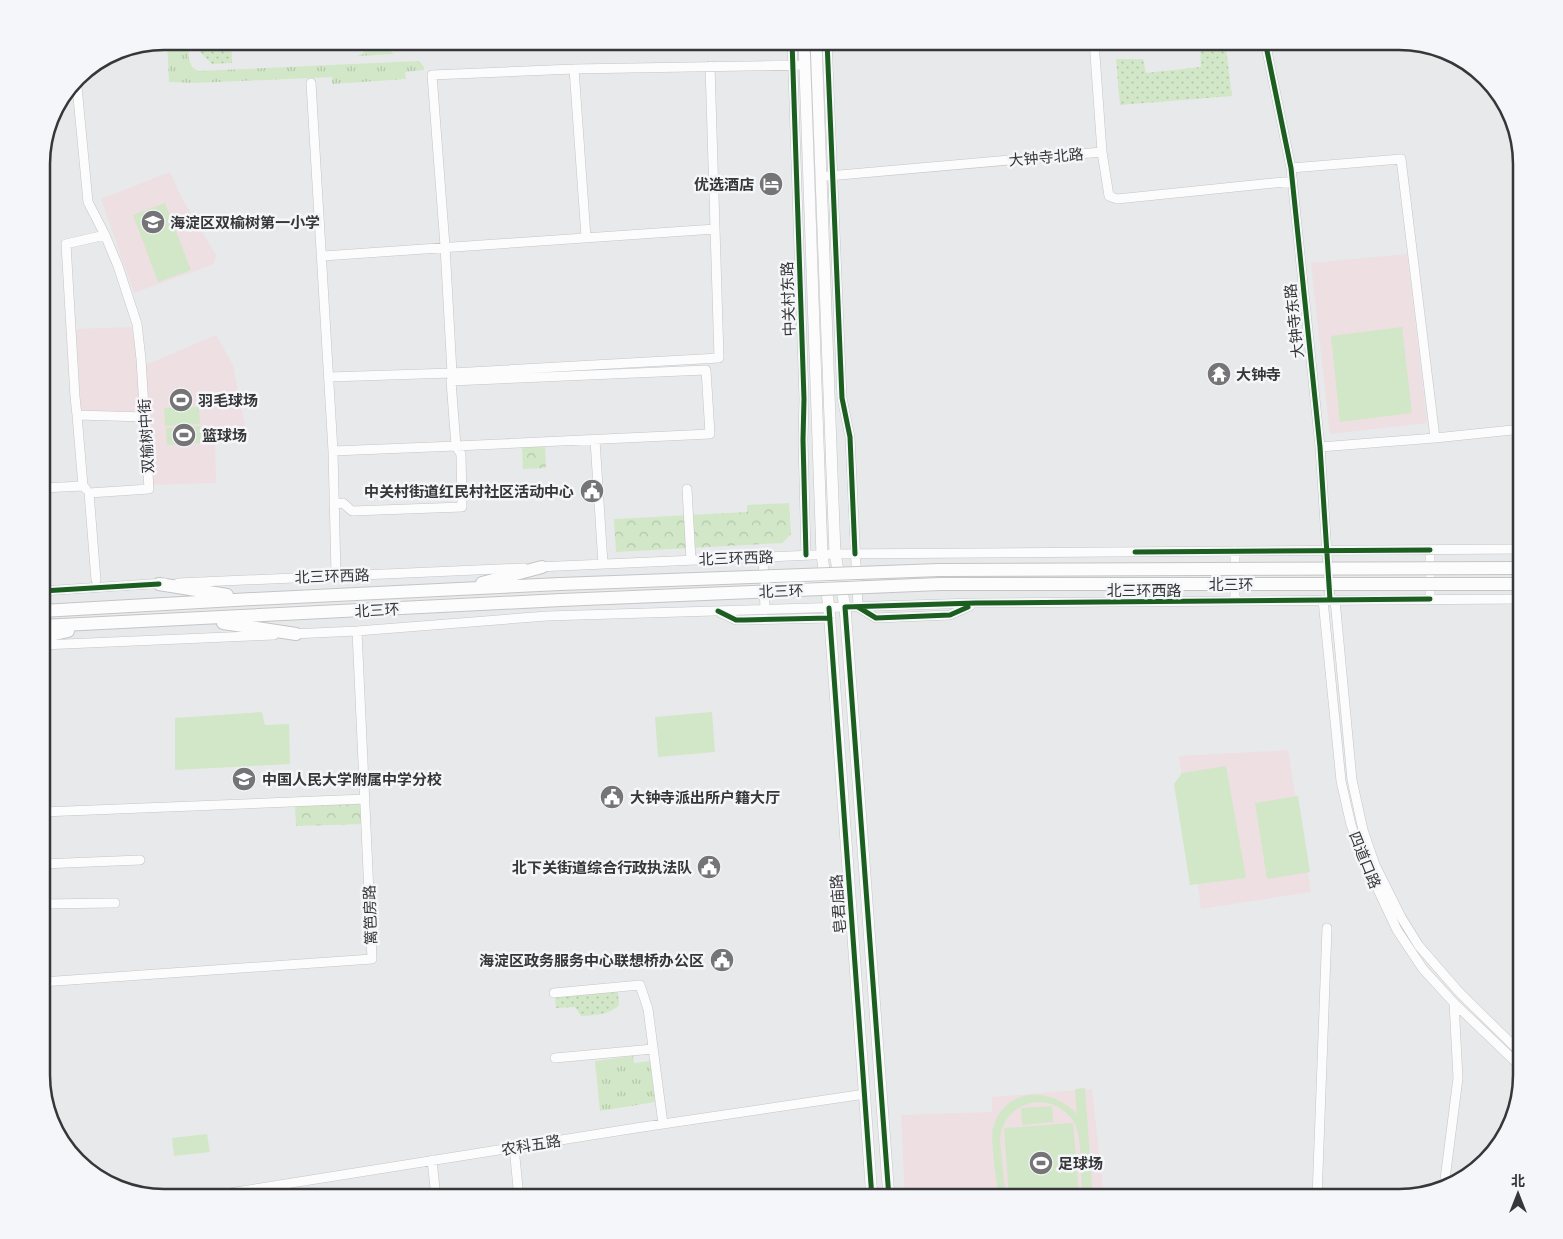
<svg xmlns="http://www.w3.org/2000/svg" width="1563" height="1239" font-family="'PT Sans','Noto Sans SC',sans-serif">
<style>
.education{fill:#eedfe2}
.grass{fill:url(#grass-tufts)}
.forest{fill:url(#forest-crowns)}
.garden{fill:url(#garden-dots)}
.pitch{fill:#d1e7c7}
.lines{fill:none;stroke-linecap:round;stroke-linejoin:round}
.minor-casing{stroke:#c4c5c7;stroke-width:10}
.major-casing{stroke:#c4c5c7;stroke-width:12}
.highway-casing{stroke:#c4c5c7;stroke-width:14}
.minor{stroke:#fcfcfc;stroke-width:9}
.major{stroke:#fcfcfc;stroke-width:11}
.highway{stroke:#fcfcfc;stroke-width:12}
.highway-bridge-casing{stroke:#c4c5c7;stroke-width:14;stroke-linecap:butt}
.highway-bridge{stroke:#fcfcfc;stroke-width:12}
.cycleway-casing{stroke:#f5f6f9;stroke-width:8}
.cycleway{stroke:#1b5e20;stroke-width:5}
.labels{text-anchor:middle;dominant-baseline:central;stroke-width:5;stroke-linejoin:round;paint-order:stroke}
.street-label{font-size:15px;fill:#373739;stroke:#f5f6f9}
.poi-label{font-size:15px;font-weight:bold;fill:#373739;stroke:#f5f6f9;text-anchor:start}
.rim{fill:none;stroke:#373739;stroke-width:2.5}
</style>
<defs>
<pattern id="grass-tufts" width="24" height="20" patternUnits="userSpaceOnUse" patternTransform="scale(1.25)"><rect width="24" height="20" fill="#d1e7c7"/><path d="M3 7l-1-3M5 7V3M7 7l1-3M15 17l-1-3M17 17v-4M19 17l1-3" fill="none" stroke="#b4c7ac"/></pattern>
<pattern id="forest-crowns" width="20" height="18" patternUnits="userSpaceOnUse" patternTransform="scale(1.25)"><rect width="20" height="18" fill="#d1e7c7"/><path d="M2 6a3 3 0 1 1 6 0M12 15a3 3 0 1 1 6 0" fill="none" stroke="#b4c7ac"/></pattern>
<pattern id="garden-dots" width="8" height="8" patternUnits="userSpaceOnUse" patternTransform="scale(1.25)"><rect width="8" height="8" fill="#d1e7c7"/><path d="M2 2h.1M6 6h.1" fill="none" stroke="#b4c7ac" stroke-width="1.8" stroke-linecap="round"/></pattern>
</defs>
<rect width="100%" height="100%" fill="#e8e9eb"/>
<!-- education -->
<path class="education" d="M170 172 181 197 216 255 214 264 134 293 101 199Z
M1407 254 1427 423 1330 434 1311 263Z
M131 327 137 351 139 411 81 412 76 329Z
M216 335 233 365 246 431 215 439 216 483 150 485 143 366Z
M1288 750 1311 892 1201 909 1179 756Z
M1092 1089 1104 1198H905L901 1115 992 1112V1097Z"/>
<!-- grass -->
<path class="grass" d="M167 41H188L189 59 192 67 198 71 419 61 424 67V70L405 72 406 79 332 84V77L196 83 169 82Z
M376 47 389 50 394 54 358 56 370 48Z
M633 1056 634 1063 650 1061 655 1102 600 1111 595 1061Z"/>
<!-- forest -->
<path class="forest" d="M545 446 546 468 523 469 522 447Z
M789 503 791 534 782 543 616 552 614 519 747 512V505Z
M362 803 363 824 296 826 295 805Z"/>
<!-- garden -->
<path class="garden" d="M196 41H231L232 63 212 64 196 48Z
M1200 41H1225L1232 96 1120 105 1116 59H1143L1146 73 1201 67Z
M618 992 619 1005C610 1015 594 1015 581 1016L575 1007 556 1008 555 997Z"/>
<!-- pitch -->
<path class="pitch" d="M165 203 191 270 158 282 133 215Z
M1402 327 1412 413 1340 422 1331 336Z
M199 407 200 424 165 426 164 408Z
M200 426 201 443 167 445 166 428Z
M262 712 265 725 289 724 290 764 175 770V718Z
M712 712 715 752 658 757 655 717Z
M1226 766 1246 878 1190 885 1174 784 1182 773Z
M1298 796 1310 872 1267 879 1255 803Z
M1085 1088 1093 1198H1081L1082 1191C1081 1174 1082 1135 1074 1122 1052 1088 1001 1100 1000 1142L1006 1198H999C997 1183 990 1141 993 1128 1004 1087 1051 1086 1077 1114L1075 1089Z
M1052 1106 1053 1122 1022 1125 1021 1108Z
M1073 1123 1079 1198H1009L1004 1128Z
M207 1134 210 1152 174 1156 172 1138Z"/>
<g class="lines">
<!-- minor casing -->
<g class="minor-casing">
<path id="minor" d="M792 41 804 399 803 440 806 555
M827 41 842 398 850 437 858 607
M1094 41 1102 152 1109 196 1117 199 1293 181
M1265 41 1291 168 1320 447 1330 600
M574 69 586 237
M311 83 333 451 336 575
M71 87H77L88 202 105 235
M1291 168 1401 159 1435 438
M828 176 1102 152
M323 256 715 229
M706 370 710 434 456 446 451 381Z
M452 373 445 246 432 75 574 69 805 65
M329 377 452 373 719 358 710 66
M77 415 145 417
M595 440 603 564
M1320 447 1435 438 1522 429
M333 451 456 446 461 454 462 507 352 511 343 503 334 504
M83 486 77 415 75 397 66 244 105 235 118 266 137 324 141 359 149 489 89 493
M42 488 83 486 86 489
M687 489 691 560
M89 493 96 580
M1430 550V599
M1235 551V601
M763 557 765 610
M537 567 835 554 1522 549
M178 583 524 568
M764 583 857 579
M42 591 165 583
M1323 600 1341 781 1351 825 1366 864 1397 930 1423 969 1454 1003 1522 1068
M1335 600 1352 780 1363 830 1375 865 1401 917 1419 946 1459 992 1522 1054
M858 607 876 618 950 615 970 606
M721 613 736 620H744L830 618
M292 634 357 631 547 616 976 603 1522 599
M42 645 274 635
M42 812 365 799
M42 864 140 860
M42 904 115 903
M42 982 372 959 357 631
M554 993 640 985 648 1009 663 1124
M555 1058 653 1049
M514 1147 519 1198
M432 1160 436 1198
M277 1185 278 1198
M1444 1187 1458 1078 1454 1003
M198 1198 636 1128 865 1094
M1317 1198 1327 928"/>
</g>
<!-- major casing -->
<g class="major-casing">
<path id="major" d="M804 41 822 555 829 608 872 1198
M816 41 835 554 845 607 889 1198"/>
</g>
<!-- highway casing -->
<g class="highway-casing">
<path id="highway" d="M482 583 542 567
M159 584 227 595
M42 611 252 599 560 584
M223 623 296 634
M42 626 561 600
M42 637 68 631"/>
</g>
<!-- minor -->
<use href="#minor" class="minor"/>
<!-- major -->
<use href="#major" class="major"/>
<!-- highway -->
<use href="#highway" class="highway"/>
<!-- highway-bridge casing -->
<g class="highway-bridge-casing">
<path id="highway-bridge" d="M560 584 939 570 1522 568
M561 600 940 584H1522"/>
</g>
<!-- highway-bridge -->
<use href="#highway-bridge" class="highway-bridge"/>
<!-- cycleway casing -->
<g class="cycleway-casing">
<path id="cycleway" d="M792 41 804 399 803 440 806 555
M827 41 842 398 850 437 855 554
M1265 41 1291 168 1320 447 1330 600
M1135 552 1430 550
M42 591 159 584
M858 607 876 618 950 615 968 607
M829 608 872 1198
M718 611 736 620H744L830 618
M889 1198 845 607 976 603 1430 599"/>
</g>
<!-- cycleway -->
<use href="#cycleway" class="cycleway"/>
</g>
<!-- icons -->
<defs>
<g id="hotel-disc" transform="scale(1.25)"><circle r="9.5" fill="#757577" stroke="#f5f6f9"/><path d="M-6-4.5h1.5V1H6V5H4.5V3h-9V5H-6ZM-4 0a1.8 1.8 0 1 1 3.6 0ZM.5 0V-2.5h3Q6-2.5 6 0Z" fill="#fff"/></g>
<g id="school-disc" transform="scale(1.25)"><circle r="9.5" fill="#757577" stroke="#f5f6f9"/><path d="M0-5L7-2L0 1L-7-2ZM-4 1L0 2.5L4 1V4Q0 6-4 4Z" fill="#fff"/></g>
<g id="temple-disc" transform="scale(1.25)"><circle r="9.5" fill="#757577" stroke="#f5f6f9"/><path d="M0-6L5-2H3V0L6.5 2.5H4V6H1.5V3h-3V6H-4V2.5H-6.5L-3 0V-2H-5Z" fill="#fff"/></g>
<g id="stadium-disc" transform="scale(1.25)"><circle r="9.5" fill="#757577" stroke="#f5f6f9"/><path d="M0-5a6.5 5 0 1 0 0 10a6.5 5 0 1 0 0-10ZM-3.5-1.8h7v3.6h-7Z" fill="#fff"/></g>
<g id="civic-disc" transform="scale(1.25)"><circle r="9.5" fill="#757577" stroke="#f5f6f9"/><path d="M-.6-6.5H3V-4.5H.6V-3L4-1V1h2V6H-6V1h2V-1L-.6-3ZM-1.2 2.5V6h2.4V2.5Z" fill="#fff"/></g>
</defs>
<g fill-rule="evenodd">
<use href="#hotel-disc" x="771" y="184"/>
<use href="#school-disc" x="153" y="222"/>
<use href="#temple-disc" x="1219" y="374"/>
<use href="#stadium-disc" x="181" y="400"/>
<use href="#stadium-disc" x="184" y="435"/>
<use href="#civic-disc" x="592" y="491"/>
<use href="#school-disc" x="244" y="779"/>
<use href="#civic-disc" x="612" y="797"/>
<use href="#civic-disc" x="709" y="867"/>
<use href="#civic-disc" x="722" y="960"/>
<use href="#stadium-disc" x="1041" y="1163"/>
</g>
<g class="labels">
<!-- street labels -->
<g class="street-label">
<text transform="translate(1046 157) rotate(-5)">大钟寺北路</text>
<text transform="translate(788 299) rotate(-92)">中关村东路</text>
<text transform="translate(1294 321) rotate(-96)">大钟寺东路</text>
<text transform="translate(146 436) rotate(-93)">双榆树中街</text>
<text transform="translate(736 558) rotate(-2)">北三环西路</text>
<text transform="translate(332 576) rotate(-2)">北三环西路</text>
<text x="1231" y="584">北三环</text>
<text x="1144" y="590">北三环西路</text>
<text transform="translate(781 591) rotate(-2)">北三环</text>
<text transform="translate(377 610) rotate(-3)">北三环</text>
<text transform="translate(1365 860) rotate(68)">四道口路</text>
<text transform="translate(838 904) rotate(-94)">皂君庙路</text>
<text transform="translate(370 915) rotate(-92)">篱笆房路</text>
<text transform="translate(531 1145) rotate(-9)">农科五路</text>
</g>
<!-- poi labels -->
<g class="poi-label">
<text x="754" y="184" text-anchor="end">优选酒店</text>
<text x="170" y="222">海淀区双榆树第一小学</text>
<text x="1236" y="374">大钟寺</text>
<text x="198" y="400">羽毛球场</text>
<text x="202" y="435">篮球场</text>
<text x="574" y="491" text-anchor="end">中关村街道红民村社区活动中心</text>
<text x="262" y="779">中国人民大学附属中学分校</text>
<text x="630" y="797">大钟寺派出所户籍大厅</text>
<text x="692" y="867" text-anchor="end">北下关街道综合行政执法队</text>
<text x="704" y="960" text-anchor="end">海淀区政务服务中心联想桥办公区</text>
<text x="1058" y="1163">足球场</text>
</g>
</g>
<!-- crop -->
<path d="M0 0H1563V1239H0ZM164 50H1399A114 114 0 0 1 1513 164V1075A114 114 0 0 1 1399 1189H164A114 114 0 0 1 50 1075V164A114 114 0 0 1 164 50Z" fill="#f5f6f9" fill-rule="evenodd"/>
<path class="rim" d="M164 50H1399A114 114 0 0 1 1513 164V1075A114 114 0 0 1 1399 1189H164A114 114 0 0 1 50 1075V164A114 114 0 0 1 164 50Z"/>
<!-- north arrow -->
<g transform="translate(1518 1194)" stroke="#f5f6f9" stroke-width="4" paint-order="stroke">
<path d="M0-4L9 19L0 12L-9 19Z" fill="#373739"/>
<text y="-8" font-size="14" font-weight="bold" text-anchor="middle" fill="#373739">北</text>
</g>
</svg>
